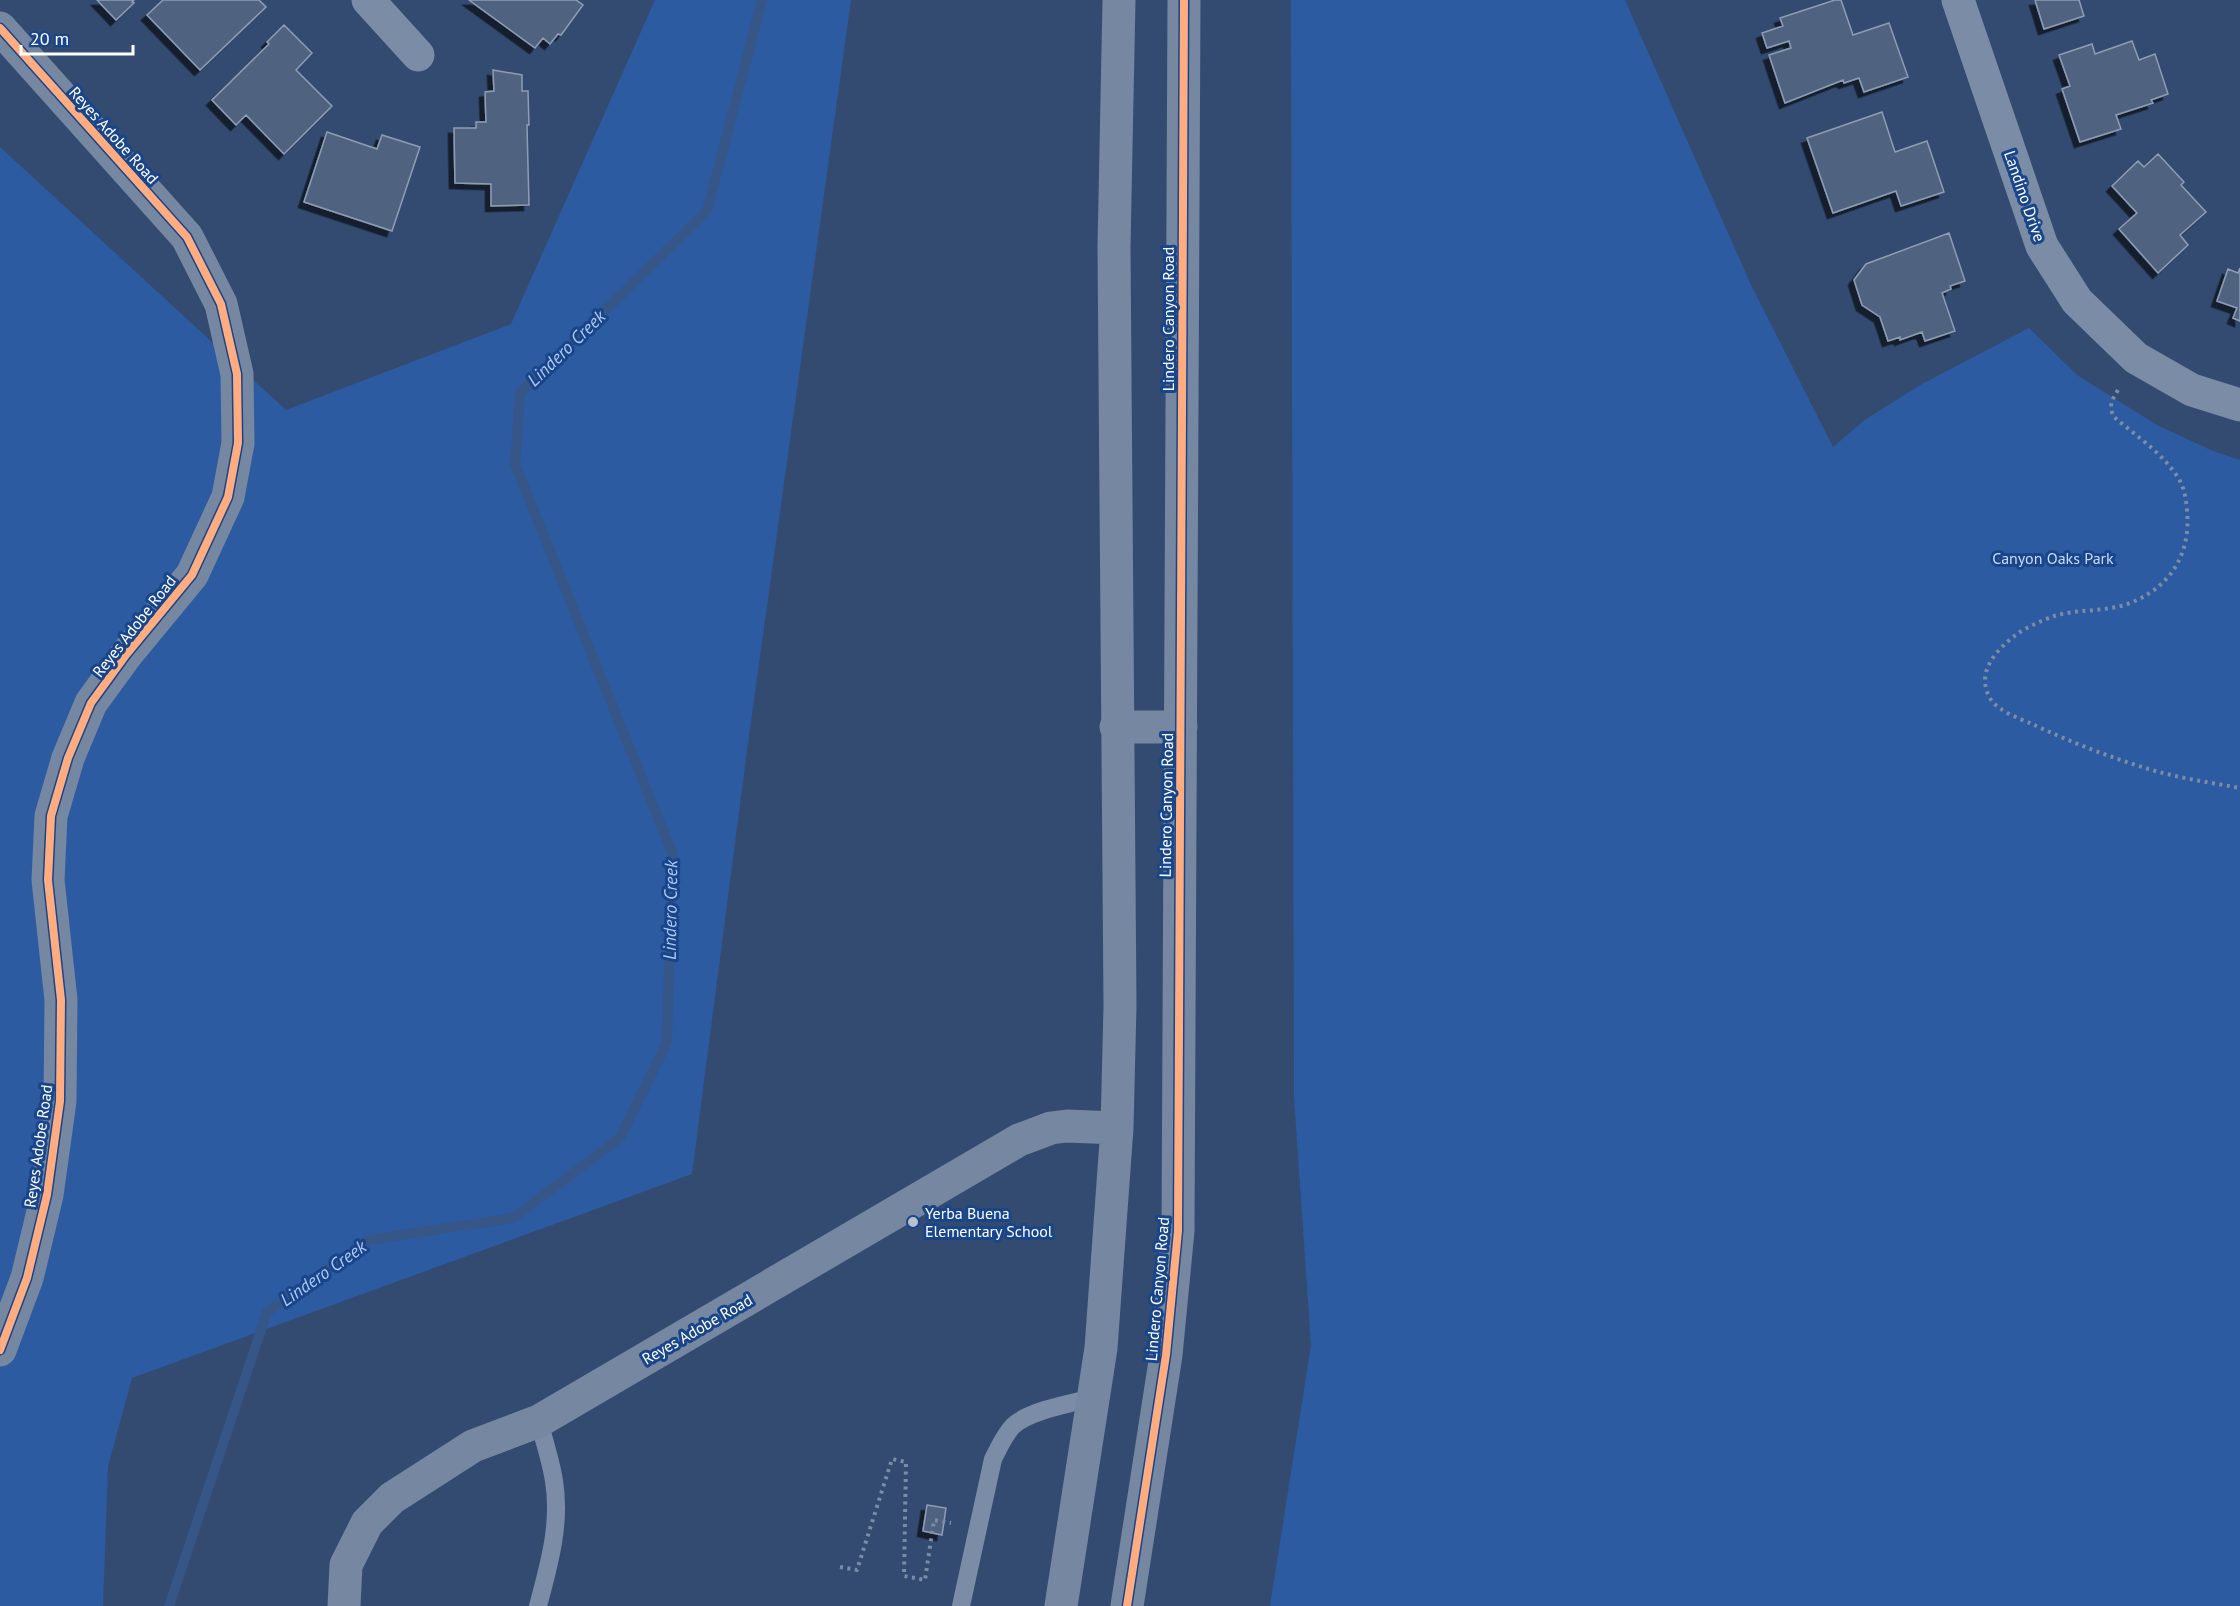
<svg xmlns="http://www.w3.org/2000/svg" width="2240" height="1606" font-family="'PT Sans',sans-serif">
<style>
.green{fill:#2d5ba1}
.lines{fill:none;stroke-linecap:round;stroke-linejoin:round}
.stream{stroke:#365688;stroke-width:10}
.building{fill:#4f6380;stroke:#8e9db3;stroke-width:1.5;filter:url(#shadow)}
.path{stroke:#7a8ca6;stroke-width:4;stroke-dasharray:3 4.5;stroke-linecap:butt}
.lane{stroke:#7a8ca6;stroke-width:18}
.street{stroke:#7a8ca6;stroke-width:33}
.secondary{stroke:#7587a1;stroke-width:33}
.cycleway-casing{stroke:#19458a;stroke-width:11}
.cycleway{stroke:#ffac80;stroke-width:8}
.poi-dot{fill:#b8c0cd;stroke:#19458a;stroke-width:2}
.labels{text-anchor:middle;dominant-baseline:central;stroke-width:6;stroke-linejoin:round;paint-order:stroke}
.street-label{font-size:16px;fill:#fff;stroke:#19458a}
.park-label{font-size:16px;fill:#c8ddfa;stroke:#19458a}
.poi-label{font-size:16px;fill:#fff;stroke:#19458a;text-anchor:start}
.water-label{font-size:18px;font-style:italic;fill:#aecbf5;stroke:#19458a}
</style>
<defs>
<filter id="shadow"><feDropShadow dx="-5.5" dy="5.5" stdDeviation="0" flood-color="#0009"/></filter>
</defs>
<rect width="100%" height="100%" fill="#334b70"/>
<!-- green -->
<path class="green" d="M655 0H851L748 743 692 1174 132 1378 108 1466 103 1606H0V147L286 410 511 324Z
M1291 0H1625L1751 285 1833 447 1866 419 1922 384 2029 328 2077 375 2157 425 2213 451 2240 460V1606H1270L1311 1345 1294 1097Z"/>
<g class="lines">
<!-- stream -->
<path class="stream" d="M169 1606 267 1312 368 1240 513 1218 620 1138 667 1042 672 853 515 464 520 393 707 211 762 0"/>
</g>
<!-- building -->
<path class="building" d="M97 0H134L132 2 134 3 116 20Z
M163 0H259L266 7 200 70 147 15Z
M469 0H576L583 5 561 35 558 34 550 44 543 38 535 48Z
M1835 0H1841L1853 35 1889 23 1908 77 1864 92 1859 78 1844 83 1843 80 1785 103 1769 55 1791 48 1789 41 1767 48 1762 33 1783 26 1780 18Z
M2035 0H2079L2084 16 2044 29Z
M284 25 312 53 296 70 332 106 284 154 246 115 236 125 212 100 269 44 267 42Z
M2132 41 2139 60 2155 54 2168 94 2151 100 2153 103 2116 115 2121 129 2080 142 2062 89 2070 86 2059 55 2092 44 2095 54Z
M493 70 522 75V91H528L529 125H527L529 205 491 206V184L455 183 454 128H476V122H486L485 92 494 91Z
M1882 112 1895 152 1927 141 1944 192 1901 206 1896 191 1833 213 1807 138Z
M327 132 377 149 382 135 420 147 392 231 304 202Z
M2158 154 2184 182 2181 185 2206 212 2180 235 2188 245 2158 273 2119 229 2137 213 2112 186 2138 161 2144 167Z
M1949 233 1965 281 1950 286 1951 289 1942 293 1955 331 1925 341 1922 332 1900 340V337L1888 341 1880 317 1862 305 1854 280 1866 264Z
M2240 268V321L2233 318 2237 308 2217 301 2228 269 2238 273Z
M927 1505 946 1508 942 1535 923 1531Z"/>
<g class="lines">
<!-- path -->
<path class="path" d="M2118 390C2112 400 2108 406 2114 417 2135 435 2161 452 2177 476 2184 486 2186 498 2187 510 2191 551 2173 584 2135 601 2109 613 2080 608 2054 616 2043 620 2027 627 2017 634 1997 649 1975 672 1990 698 1997 711 2019 718 2032 724 2073 743 2116 760 2159 772 2185 779 2213 783 2240 788
M840 1567 857 1570 892 1459 906 1462 904 1576 925 1580 934 1520 951 1523"/>
<!-- lane -->
<path class="lane" d="M538 1606C549 1565 561 1524 554 1481 551 1461 544 1441 539 1421
M961 1606 993 1459C999 1448 1004 1435 1013 1426 1028 1411 1072 1403 1093 1398"/>
<!-- street -->
<path class="street" d="M368 0 418 55
M1958 0 2042 246 2077 301 2136 358 2192 390 2240 405"/>
<!-- secondary -->
<path class="secondary" d="M0 28 187 237 221 304 237 374 238 443 228 497 192 575 126 655 91 703 68 758 51 816 48 880 61 1000 60 1101 47 1195 27 1278 0 1350
M1116 727H1181
M344 1606 346 1565 367 1523 392 1498 473 1446 539 1421 1019 1140 1051 1128 1067 1126 1117 1128
M1061 1606 1101 1348 1117 1128 1120 1006 1114 247 1119 0
M1127 1606 1166 1355 1178 1231 1184 0"/>
<!-- cycleway casing -->
<g class="cycleway-casing">
<path id="cycleway" d="M0 28 187 237 221 304 237 374 238 443 228 497 192 575 126 655 91 703 68 758 51 816 48 880 61 1000 60 1101 47 1195 27 1278 0 1350
M1127 1606 1166 1355 1178 1231 1184 0"/>
</g>
<!-- cycleway -->
<use href="#cycleway" class="cycleway"/>
</g>
<!-- markers -->
<circle class="poi-dot" cx="913" cy="1222" r="6"/>
<g class="labels">
<!-- street labels -->
<g class="street-label">
<text transform="translate(114 135) rotate(48)">Reyes Adobe Road</text>
<text transform="translate(2025 196) rotate(71)">Landino Drive</text>
<text transform="translate(1168 319) rotate(-90)">Lindero Canyon Road</text>
<text transform="translate(134 626) rotate(-52)">Reyes Adobe Road</text>
<text transform="translate(1166 805) rotate(-89)">Lindero Canyon Road</text>
<text transform="translate(38 1146) rotate(-82)">Reyes Adobe Road</text>
<text transform="translate(1157 1289) rotate(-85)">Lindero Canyon Road</text>
<text transform="translate(697 1329) rotate(-30)">Reyes Adobe Road</text>
</g>
<!-- park labels -->
<g class="park-label">
<text x="2053" y="558">Canyon Oaks Park</text>
</g>
<!-- poi labels -->
<g class="poi-label">
<text x="925" y="1213">Yerba Buena<tspan x="925" dy="18">Elementary School</tspan></text>
</g>
<!-- water labels -->
<g class="water-label">
<text transform="translate(566 348) rotate(-44)">Lindero Creek</text>
<text transform="translate(670 910) rotate(-89)">Lindero Creek</text>
<text transform="translate(323 1273) rotate(-35)">Lindero Creek</text>
</g>
</g>
<!-- scale -->
<path d="M21 45v9h112v-9" fill="none" stroke="#ffffff" stroke-width="3"/>
<text x="30" y="45" font-size="18" fill="#ffffff" stroke="#19458a" stroke-width="4.5" paint-order="stroke">20 m</text>
</svg>
